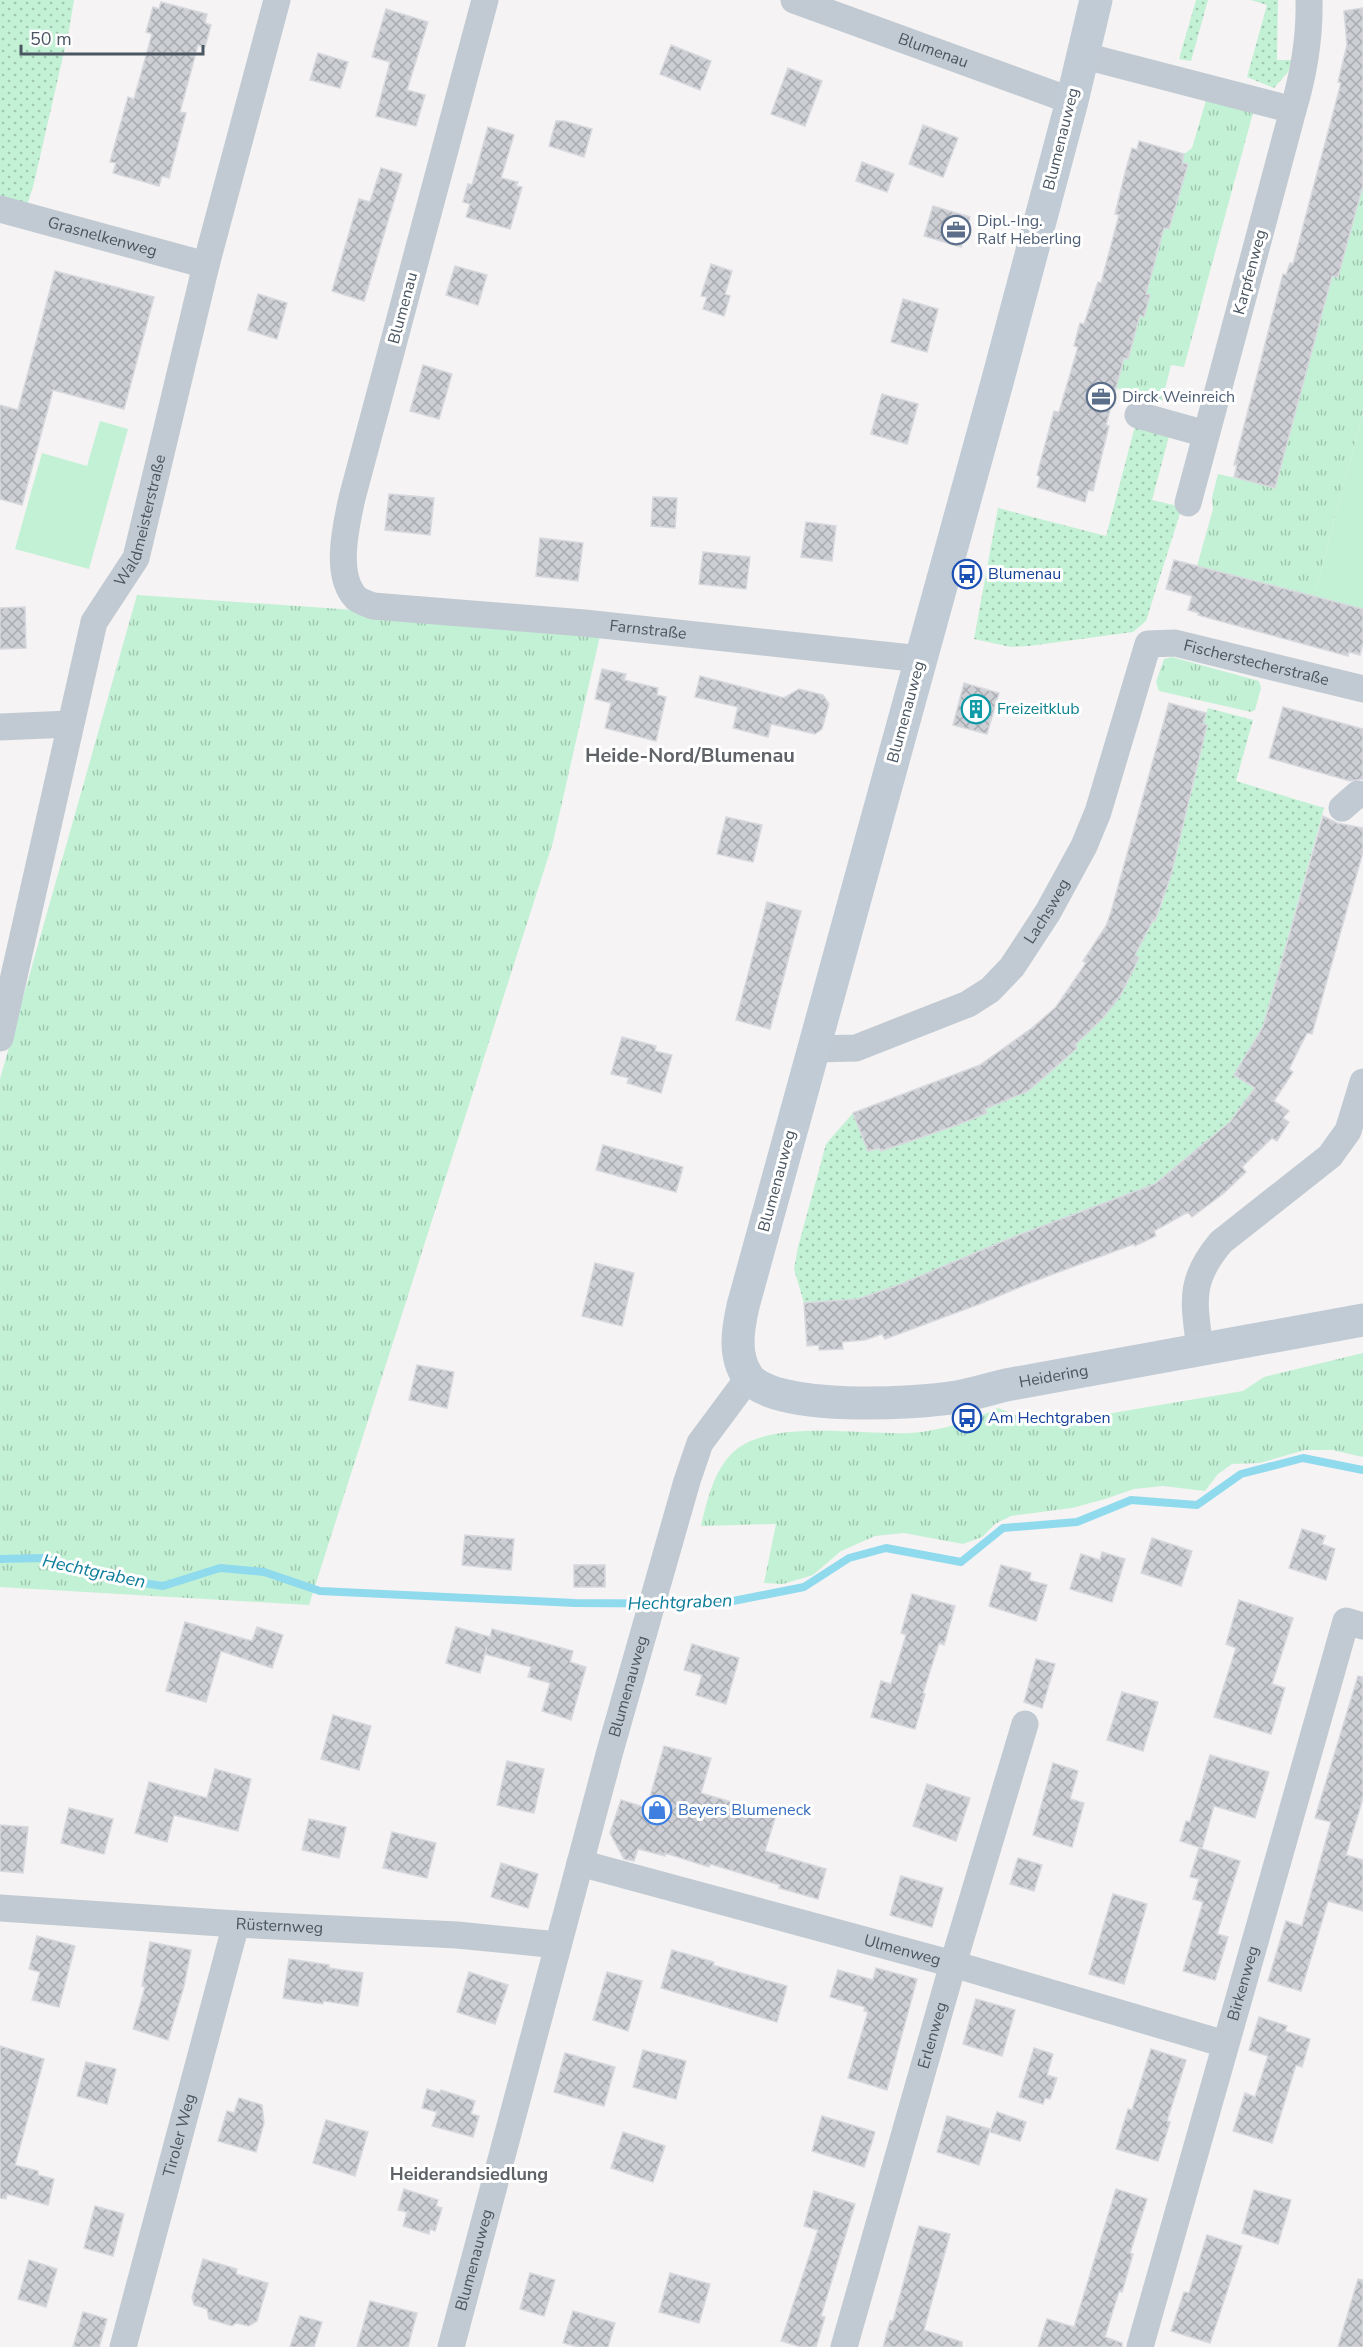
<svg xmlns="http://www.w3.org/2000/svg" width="1363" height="2347" font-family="'Nunito Sans',sans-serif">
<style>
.grass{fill:url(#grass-tufts)}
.park{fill:url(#park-dots)}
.garden{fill:#c3f1d5}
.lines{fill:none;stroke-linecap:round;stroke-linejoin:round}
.stream{stroke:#90daee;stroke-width:8}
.building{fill:url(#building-cross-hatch);stroke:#d7d9de;stroke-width:1.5}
.street{stroke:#c1cad2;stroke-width:27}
.secondary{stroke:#c1cbd6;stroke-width:33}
.labels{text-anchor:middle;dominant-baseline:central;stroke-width:6;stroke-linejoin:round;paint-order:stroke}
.street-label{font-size:16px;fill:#4a5661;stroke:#fff}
.service-label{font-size:16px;fill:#4e5e75;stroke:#fff;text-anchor:start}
.transit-label{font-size:16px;fill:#164399;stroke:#fff;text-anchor:start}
.culture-label{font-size:16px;fill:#0d838f;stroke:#fff;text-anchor:start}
.shop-label{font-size:16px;fill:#366cbe;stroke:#fff;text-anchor:start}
.water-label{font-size:18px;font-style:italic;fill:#0c7c9b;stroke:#fff}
.neighbourhood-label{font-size:18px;font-weight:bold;fill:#5f6368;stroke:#fff}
.quarter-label{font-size:20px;font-weight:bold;fill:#5f6368;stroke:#fff}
</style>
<defs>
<pattern id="grass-tufts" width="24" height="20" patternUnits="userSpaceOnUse" patternTransform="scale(1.5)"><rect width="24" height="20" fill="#c3f1d5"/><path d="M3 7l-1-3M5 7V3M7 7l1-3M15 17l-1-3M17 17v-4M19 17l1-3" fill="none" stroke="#a0c6b0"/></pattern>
<pattern id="park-dots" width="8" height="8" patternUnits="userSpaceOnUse" patternTransform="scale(1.5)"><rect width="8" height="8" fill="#c3f1d5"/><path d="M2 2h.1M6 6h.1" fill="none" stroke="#a0c6b0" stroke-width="1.8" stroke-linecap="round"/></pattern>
<pattern id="building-cross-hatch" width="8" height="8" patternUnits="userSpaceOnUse" patternTransform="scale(1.5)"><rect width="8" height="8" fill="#cdcfd5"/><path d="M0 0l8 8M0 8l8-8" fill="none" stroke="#a8abb0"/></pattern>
</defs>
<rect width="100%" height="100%" fill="#f5f3f3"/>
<!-- grass -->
<path class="grass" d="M1207 97 1253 113 1184 367 1171 365 1162 401 1116 388 1124 358 1128 359 1133 325 1137 326 1140 315 1144 316 1150 295 1146 294 1164 228H1169L1175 207V186L1181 187 1188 165 1182 163 1184 154 1192 148Z
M1363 185V413L1314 596 1197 566 1213 509 1212 498 1218 474 1275 487 1332 276 1338 277Z
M137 595 602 627 553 842 309 1605 0 1587V1079Z
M1172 657 1259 681 1261 688 1255 710 1251 712 1159 691 1156 682 1164 659Z
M1363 1353V1457L1332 1450H1305L1260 1463 1232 1464 1218 1474 1205 1491 1163 1486 1134 1489 1105 1499 1072 1508 1011 1516 995 1524 982 1537 963 1544 904 1533 875 1536 841 1551 813 1575 783 1584 764 1583 776 1524 701 1526C707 1500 715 1465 738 1448 776 1420 863 1435 910 1433 940 1431 972 1421 998 1408L1041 1425 1243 1391 1264 1377Z"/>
<!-- park -->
<path class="park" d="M0 0H74L69 30 34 183 26 209 0 202Z
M1196 0H1208L1191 61 1179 59Z
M1251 0H1278L1277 60H1293L1288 72 1274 88 1247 77 1267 5Z
M1138 415 1172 425 1152 500 1182 507 1146 621 1133 632 1029 646 1011 647 974 639 998 508 1106 536Z
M1208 708 1253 720 1236 781 1324 808 1263 1027 1234 1075 1255 1088 1230 1122 1155 1184 1011 1238 901 1284 858 1299 804 1303 794 1269 798 1247 826 1144 853 1113 869 1151 879 1148 882 1151 900 1145 899 1141 921 1137 987 1113 985 1109 1013 1098 1022 1090 1026 1093 1045 1076 1055 1062 1059 1065 1077 1048 1074 1045 1103 1018 1119 997 1139 958 1135 955 1151 919 1156 920 1165 895 1161 893 1166 875 1171 876 1187 810 1183 808 1187 789 1192 791 1207 725 1203 724Z"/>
<!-- garden -->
<path class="garden" d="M1363 413V609L1314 596Z
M100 421 128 429 89 569 15 549 42 453 87 466Z"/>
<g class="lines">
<!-- stream -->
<path class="stream" d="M0 1559 44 1558 123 1580 163 1586 220 1568 264 1572 320 1591 575 1603 718 1604 804 1587 849 1558 886 1548 961 1562 1003 1528 1077 1522 1131 1500 1197 1505 1241 1474 1303 1458 1363 1470"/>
</g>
<!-- building -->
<path class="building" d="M161 2 207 14 205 23 211 25 205 47 198 45 180 112 186 113 169 178 162 176 159 186 113 173 116 163 110 162 128 97 134 99 152 34 146 32 153 7 159 9Z
M1363 8V185L1338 277 1332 276 1275 488 1234 477 1237 465H1234L1283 274 1286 275 1290 263 1293 264 1341 83 1338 82 1347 45 1344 11Z
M386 9 428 22 407 90 425 95 416 126 376 116 390 62 372 57Z
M671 45 711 61 700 90 660 74Z
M318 53 348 62 340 88 310 80Z
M788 68 822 81 805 126 771 114Z
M556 121H564L592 129 584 157 549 146Z
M923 125 958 138 943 177 909 164Z
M488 127 514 135 501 178 518 182 516 186 522 187 510 229 466 217 470 204 463 202 468 184 472 185Z
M1139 141 1184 154 1182 163 1188 164 1169 229 1164 228 1146 294 1150 295 1144 317 1140 315 1128 359 1124 358 1106 425 1109 426 1093 491 1088 490 1085 502 1037 487 1040 477 1037 475 1054 411 1059 412 1078 347 1074 346 1080 323 1084 324 1098 282 1101 283 1119 215 1115 214 1125 173 1132 148 1137 150Z
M862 162 894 174 887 192 856 181Z
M381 168 402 174 364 301 332 291 359 199 370 202Z
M933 206 970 217 961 247 924 236Z
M711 264 732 271 725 294 730 296 724 316 703 309 707 297 701 296Z
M455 266 487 275 478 305 446 295Z
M55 271 154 297 124 409 53 390 22 505 0 499V405L18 410Z
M258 294 287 303 277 339 248 330Z
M903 299 938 309 927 352 891 342Z
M423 365 452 374 439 419 410 411Z
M882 394 918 404 907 444 871 434Z
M389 494 434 498 430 535 385 530Z
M653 497 677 498 675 528 651 526Z
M806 522 836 526 832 561 801 557Z
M540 538 583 543 578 581 536 576Z
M703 552 750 557 746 589 699 584Z
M1174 560 1363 609V643L1360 655 1349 652 1348 656 1198 615 1199 613 1188 610 1192 596 1166 589Z
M25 607 26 648 0 649V608Z
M602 669 626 674 624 680 658 688 657 695 666 697 656 741 605 728 611 703 595 699Z
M700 676 784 698 799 689 823 695 829 704 822 729 815 734 771 724 768 737 733 728 738 707 695 697Z
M964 683 999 693 987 734 953 725Z
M1169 703 1206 713 1203 724 1207 725 1171 875 1155 921 1153 920 1135 955 1139 958 1120 996 1103 1018 1075 1045 1077 1048 1028 1091 985 1109 987 1113 957 1125 881 1151 879 1148 868 1151 853 1113 980 1065 1032 1028 1056 1007 1086 963 1083 961 1106 926 1111 912Z
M1283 707 1363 729V779L1350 781 1269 758Z
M1323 816 1337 823 1363 828V852L1312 1034 1307 1033 1289 1069 1293 1072 1274 1101 1289 1111 1283 1118 1289 1122 1277 1141 1272 1138 1242 1167 1246 1172 1224 1193 1192 1217 1188 1212 1154 1231 1156 1236 1135 1246 1134 1244 1032 1282 982 1303 885 1339 882 1334 865 1340 842 1342 843 1349 819 1350V1345L807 1346 804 1303 858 1299 901 1284 1011 1238 1155 1184 1230 1122 1255 1088 1234 1075 1263 1027Z
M726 817 762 825 753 862 717 854Z
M767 902 801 911 770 1029 736 1020Z
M622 1037 656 1046 655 1051 672 1055 661 1093 627 1083 629 1078 611 1074Z
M603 1145 683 1167 676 1192 596 1170Z
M595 1263 634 1273 622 1326 582 1316Z
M417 1365 454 1372 447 1408 409 1400Z
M1302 1529 1325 1536 1322 1544 1335 1549 1326 1580 1289 1568Z
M465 1535 514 1539 511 1570 462 1565Z
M1152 1538 1192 1551 1181 1586 1141 1573Z
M1102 1552 1125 1559 1112 1602 1070 1589 1081 1554 1100 1560Z
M574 1565H605V1587H574Z
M1001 1565 1031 1573 1029 1580 1047 1585 1036 1621 989 1606Z
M912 1594 955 1606 944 1645 939 1643 923 1693 925 1694 915 1729 871 1717 881 1681 891 1684 906 1635 901 1633Z
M1239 1600 1293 1618 1272 1684 1285 1688 1271 1734 1214 1717 1236 1648 1226 1644Z
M185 1622 252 1641 257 1627 283 1635 272 1668 221 1651 206 1702 166 1691Z
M456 1627 490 1637 492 1629 573 1651 570 1662 586 1667 571 1720 542 1711 550 1683 528 1677 531 1667 485 1654 487 1646 480 1673 446 1663Z
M692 1644 739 1658 726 1704 696 1695 702 1675 684 1670Z
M1036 1659 1055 1664 1042 1708 1024 1702Z
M1358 1676 1363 1677V1798L1346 1855 1363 1860V1911L1328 1901 1301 1991 1268 1981 1286 1921 1302 1926 1331 1822 1315 1818Z
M1122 1692 1158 1702 1143 1751 1107 1740Z
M333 1715 371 1726 359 1770 321 1759Z
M664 1746 711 1758 701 1793 776 1815 765 1851 826 1869 818 1899 779 1888 780 1885 710 1864 709 1867 665 1853V1856L638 1849 634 1861 624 1859 610 1833 621 1800 647 1808Z
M1210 1755 1269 1772 1255 1818 1214 1806 1202 1848 1180 1841 1186 1821 1190 1822Z
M507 1761 544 1769 534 1813 497 1805Z
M1053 1763 1078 1771 1070 1799 1084 1803 1072 1847 1033 1835Z
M215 1769 251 1779 238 1831 174 1815 167 1842 135 1833 149 1782 207 1798Z
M927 1784 970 1798 956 1841 913 1826Z
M69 1808 113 1819 104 1854 61 1843Z
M309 1819 346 1827 339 1858 302 1850Z
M0 1825 28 1827 23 1873 0 1871Z
M392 1832 436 1843 427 1878 383 1868Z
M1199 1848 1240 1861 1217 1934 1228 1937 1215 1980 1183 1971 1203 1902 1193 1899 1199 1879 1190 1877Z
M1018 1858 1042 1865 1034 1891 1010 1884Z
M501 1863 538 1874 528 1908 491 1897Z
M901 1876 943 1888 932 1927 890 1915Z
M1113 1894 1147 1904 1124 1984 1089 1974Z
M37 1936 75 1946 59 2007 32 2000 40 1972 29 1969Z
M150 1942 191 1950 184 1986 168 2040 133 2029 145 1987 142 1986Z
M672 1950 714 1962 713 1965 787 1986 777 2022 661 1988Z
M289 1959 329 1965V1968L363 1973 358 2006 323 2001V2004L283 1998Z
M876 1968 917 1979 887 2090 848 2078 868 2012 864 2011 865 2007 830 1997 838 1970 873 1980Z
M469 1972 508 1985 495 2024 457 2012Z
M607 1972 642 1981 628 2031 593 2020Z
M976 1999 1015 2010 1002 2056 963 2044Z
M1259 2017 1287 2026 1285 2031 1310 2039 1302 2067 1296 2065 1272 2143 1233 2131 1245 2093 1255 2097 1268 2056 1249 2050Z
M0 2046 44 2059 15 2165 38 2171V2175L54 2179 48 2205 7 2194 6 2199 0 2198Z
M1034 2048 1053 2054 1047 2075 1057 2078 1050 2099 1045 2098 1043 2104 1019 2097Z
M1151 2049 1186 2060 1167 2121 1170 2122 1158 2161 1116 2149 1128 2109 1132 2110Z
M643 2050 686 2061 676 2099 633 2087Z
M565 2053 615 2067 604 2106 554 2092Z
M86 2062 116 2069 107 2104 77 2096Z
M427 2089 440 2093 441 2090 475 2101 471 2114 479 2116 473 2137 432 2126 437 2112 422 2108Z
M239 2098 262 2105 264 2123 256 2152 218 2141 227 2111 234 2113Z
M997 2112 1026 2122 1020 2141 990 2132Z
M822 2116 875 2132 864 2167 812 2151Z
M947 2116 990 2129 979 2165 937 2152Z
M326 2120 368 2132 355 2176 313 2163Z
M623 2132 665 2146 653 2182 611 2168Z
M404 2189 438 2200 436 2206 442 2208 435 2231 430 2229 429 2234 403 2226 407 2212 398 2210Z
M1116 2189 1147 2199 1130 2253 1133 2254 1122 2292 1119 2291 1105 2337 1122 2343V2347H1038L1047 2319 1074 2327Z
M1254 2190 1291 2200 1278 2244 1242 2233Z
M814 2191 855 2204 821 2316 825 2317 816 2347H801L781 2341 818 2230 804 2226Z
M95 2206 124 2214 113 2256 84 2248Z
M919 2226 950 2234 924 2330 962 2342V2347H883L890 2321H893Z
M1207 2235 1242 2246 1210 2343 1171 2331 1184 2292 1189 2293Z
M203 2259 237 2269 236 2274 268 2283 257 2321 249 2326 236 2323 232 2326 209 2319 207 2309 194 2305 192 2297Z
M29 2260 57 2269 46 2307 18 2299Z
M530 2273 555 2280 544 2316 520 2309Z
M670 2273 710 2284 699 2323 659 2312Z
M1358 2279 1363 2280V2347H1338Z
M370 2301 417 2313 408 2347H357Z
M573 2311 615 2323 608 2347H579L563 2343Z
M83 2312 107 2319 99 2347H73Z
M300 2316 322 2322 314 2347H290Z"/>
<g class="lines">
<!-- street -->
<g class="street">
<path id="s1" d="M485 0 352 498C346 526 334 575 356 598 361 602 368 604 373 606L584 623 921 659"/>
<path id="s2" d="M794 0 1072 101"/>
<path d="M1081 55 1293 110 1188 503"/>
<path d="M1293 110C1304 73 1310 39 1309 0"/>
<path id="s3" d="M0 209 206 265"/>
<path d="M1138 415 1206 434"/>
<path d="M0 727 70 724"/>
<path d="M1342 808 1358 794 1363 795"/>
<path id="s4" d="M0 1038 94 622 136 558 206 265 277 0"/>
<path id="s5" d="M814 1049 856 1048 968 1004 990 990 1012 967 1048 912 1084 846 1098 812 1148 644 1175 643 1363 689"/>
<path d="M1200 1349C1194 1302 1188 1281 1221 1242L1330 1156 1348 1131 1363 1082"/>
<path id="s6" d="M580 1863 953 1964 1225 2044"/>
<path id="s7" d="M0 1908 236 1924 457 1935 558 1945"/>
<path id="s8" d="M123 2347 236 1924"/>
<path id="s9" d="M451 2347 610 1751 687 1481 700 1443 749 1377"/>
<path id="s10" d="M844 2347 953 1964 1025 1724"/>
<path id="s11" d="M1140 2347 1346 1621 1363 1626"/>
</g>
<!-- secondary -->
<path class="secondary" id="s12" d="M1096 0 1072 101 998 379 743 1306C738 1329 733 1355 748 1377 774 1412 916 1404 957 1397 973 1394 990 1389 1006 1385L1363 1320"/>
</g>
<!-- icons -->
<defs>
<g id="office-ring" transform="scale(1.5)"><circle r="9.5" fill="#fff" stroke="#5c6f8a" stroke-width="1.5"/><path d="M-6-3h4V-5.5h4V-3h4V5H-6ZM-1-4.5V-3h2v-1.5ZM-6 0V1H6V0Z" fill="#5c6f8a"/></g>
<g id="bus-ring" transform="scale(1.5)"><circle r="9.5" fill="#fff" stroke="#1a4fb4" stroke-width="1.5"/><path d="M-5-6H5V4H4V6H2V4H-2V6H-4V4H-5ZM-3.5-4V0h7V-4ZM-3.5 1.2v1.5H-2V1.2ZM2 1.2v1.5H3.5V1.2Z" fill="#1a4fb4"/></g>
<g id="building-ring" transform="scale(1.5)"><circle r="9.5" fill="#fff" stroke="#0f9aa8" stroke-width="1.5"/><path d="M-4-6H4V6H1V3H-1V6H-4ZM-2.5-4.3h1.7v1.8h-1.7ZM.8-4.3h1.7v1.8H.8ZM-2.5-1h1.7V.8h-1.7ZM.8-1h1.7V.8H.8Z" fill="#0f9aa8"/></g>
<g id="shop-ring" transform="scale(1.5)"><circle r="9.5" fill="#fff" stroke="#3f7fe0" stroke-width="1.5"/><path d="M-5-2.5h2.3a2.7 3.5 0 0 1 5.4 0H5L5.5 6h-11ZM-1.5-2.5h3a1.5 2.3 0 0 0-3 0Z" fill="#3f7fe0"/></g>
</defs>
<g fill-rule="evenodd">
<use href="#office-ring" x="956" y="230"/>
<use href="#office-ring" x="1101" y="397"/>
<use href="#bus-ring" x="967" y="574"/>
<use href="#building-ring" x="976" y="709"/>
<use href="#bus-ring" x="967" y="1418"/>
<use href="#shop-ring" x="657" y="1810"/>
</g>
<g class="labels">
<!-- street labels -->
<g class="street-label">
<text stroke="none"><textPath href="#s2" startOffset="148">Blumenau</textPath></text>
<text transform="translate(1061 139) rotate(-76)">Blumenauweg</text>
<text stroke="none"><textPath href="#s3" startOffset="106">Grasnelkenweg</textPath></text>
<text transform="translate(1250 272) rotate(-75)">Karpfenweg</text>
<text transform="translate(403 308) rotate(-75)">Blumenau</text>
<text stroke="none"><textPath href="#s4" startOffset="540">Waldmeisterstraße</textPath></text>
<text stroke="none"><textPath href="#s1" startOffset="914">Farnstraße</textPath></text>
<text stroke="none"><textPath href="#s5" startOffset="684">Fischerstecherstraße</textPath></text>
<text transform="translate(906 712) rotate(-75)">Blumenauweg</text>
<text stroke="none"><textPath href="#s5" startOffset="286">Lachsweg</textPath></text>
<text transform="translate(777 1181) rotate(-75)">Blumenauweg</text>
<text stroke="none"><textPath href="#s12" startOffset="1740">Heidering</textPath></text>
<text stroke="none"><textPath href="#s9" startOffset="684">Blumenauweg</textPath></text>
<text stroke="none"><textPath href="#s7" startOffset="280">Rüsternweg</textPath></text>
<text stroke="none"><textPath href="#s6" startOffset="334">Ulmenweg</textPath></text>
<text stroke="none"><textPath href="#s11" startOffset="378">Birkenweg</textPath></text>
<text stroke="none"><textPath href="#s10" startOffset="324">Erlenweg</textPath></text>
<text stroke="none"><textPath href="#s8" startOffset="219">Tiroler Weg</textPath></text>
<text stroke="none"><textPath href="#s9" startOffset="90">Blumenauweg</textPath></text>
</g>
<!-- service labels -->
<g class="service-label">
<text x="977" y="221">Dipl.-Ing.<tspan x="977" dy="18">Ralf Heberling</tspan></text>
<text x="1122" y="397">Dirck Weinreich</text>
</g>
<!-- transit labels -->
<g class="transit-label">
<text x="988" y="574">Blumenau</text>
<text x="988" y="1418">Am Hechtgraben</text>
</g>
<!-- culture labels -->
<g class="culture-label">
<text x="997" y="709">Freizeitklub</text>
</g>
<!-- shop labels -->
<g class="shop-label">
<text x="678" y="1810">Beyers Blumeneck</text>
</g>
<!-- water labels -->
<g class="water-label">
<text transform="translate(94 1571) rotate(12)">Hechtgraben</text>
<text transform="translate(680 1602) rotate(-2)">Hechtgraben</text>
</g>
<!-- neighbourhood labels -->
<g class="neighbourhood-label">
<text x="469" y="2174">Heiderandsiedlung</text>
</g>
<!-- quarter labels -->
<g class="quarter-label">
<text x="690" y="755">Heide-Nord/Blumenau</text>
</g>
</g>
<!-- scale -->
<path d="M21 45v9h182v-9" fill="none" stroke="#4a5661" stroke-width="3"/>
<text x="30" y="45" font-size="18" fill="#4a5661" stroke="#ffffff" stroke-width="4.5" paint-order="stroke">50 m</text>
</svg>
